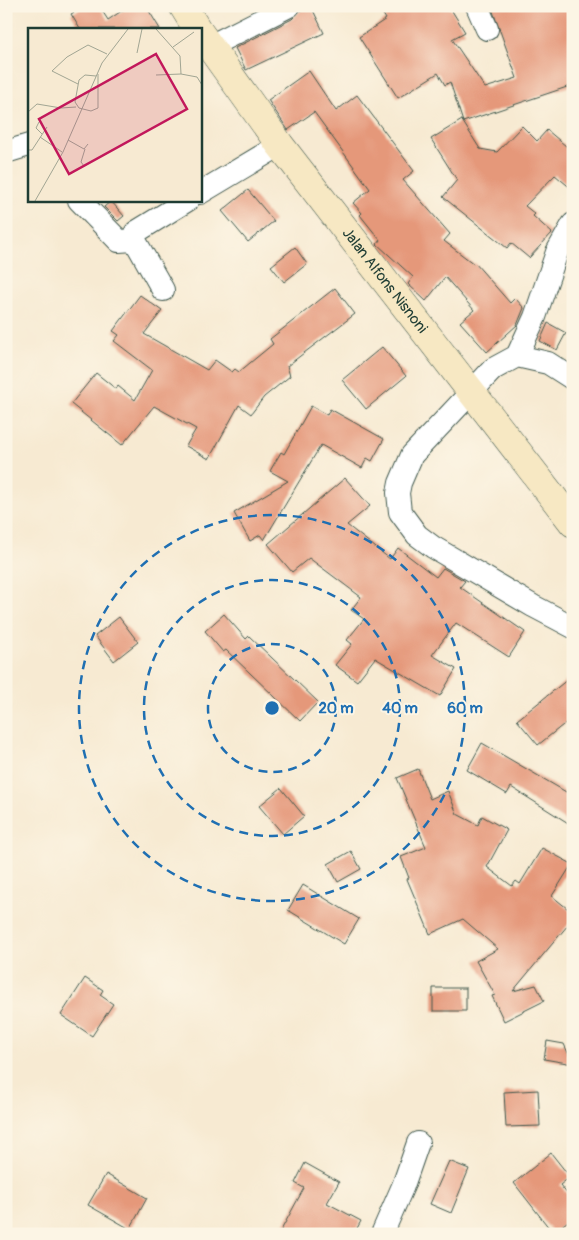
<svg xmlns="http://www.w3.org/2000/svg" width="579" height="1240" font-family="Pangolin,sans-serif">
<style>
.building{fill:#e5987a}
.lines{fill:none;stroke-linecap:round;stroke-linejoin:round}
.street-casing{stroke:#3f574c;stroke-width:24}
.secondary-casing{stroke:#3f574c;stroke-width:29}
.street{stroke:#fff;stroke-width:22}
.secondary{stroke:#f7e8c3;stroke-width:28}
.ring{fill:none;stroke:#1f6fb2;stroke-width:2.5;stroke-dasharray:9 6}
.labels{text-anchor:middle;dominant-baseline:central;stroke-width:4;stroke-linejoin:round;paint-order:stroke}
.street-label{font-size:15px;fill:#1f3d34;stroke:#fcf5e5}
.inset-road{fill:none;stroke:#a1a593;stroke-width:1}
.view{fill:#c2185b;fill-opacity:0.15;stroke:#c2185b;stroke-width:2.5}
.inset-edge{fill:none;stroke:#1f3d34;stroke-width:2.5}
.centre{fill:#1f6fb2;stroke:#fcf5e5;stroke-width:2.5}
.ring-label{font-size:15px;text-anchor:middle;font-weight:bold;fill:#1f6fb2;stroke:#fcf5e5;stroke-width:4;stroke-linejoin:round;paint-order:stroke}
</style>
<rect width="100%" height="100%" fill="#fcf5e5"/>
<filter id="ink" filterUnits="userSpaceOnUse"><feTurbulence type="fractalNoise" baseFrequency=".02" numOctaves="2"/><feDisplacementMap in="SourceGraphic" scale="10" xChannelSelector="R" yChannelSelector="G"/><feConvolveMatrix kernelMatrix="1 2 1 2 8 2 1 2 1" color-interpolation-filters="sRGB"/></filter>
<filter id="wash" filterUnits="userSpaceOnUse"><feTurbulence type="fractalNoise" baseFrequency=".0096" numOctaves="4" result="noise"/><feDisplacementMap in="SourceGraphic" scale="20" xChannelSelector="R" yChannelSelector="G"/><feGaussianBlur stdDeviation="1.12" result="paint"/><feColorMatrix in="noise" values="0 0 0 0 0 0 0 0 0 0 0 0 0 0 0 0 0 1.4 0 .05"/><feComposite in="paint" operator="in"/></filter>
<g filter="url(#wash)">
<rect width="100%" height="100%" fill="#f7ead2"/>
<g id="blocks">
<!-- building -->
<path class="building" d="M84 6H99L108 20 129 6H146L160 29H80L71 14Z
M311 6 324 33 246 70 235 48 292 19 301 10Z
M378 6H449L465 32 452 39 485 88 517 78 491 6H573V85L463 122 480 149 497 152 522 126 537 141 547 130 573 152V190L555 175 525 206 535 214 533 216 552 233 529 258 511 243 507 248 443 197 457 180 431 139 462 120 463 122 450 82 445 85 438 73 398 98 359 37 386 19Z
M309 71 336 111 357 95 414 171 403 180 450 234 444 241 474 264 475 263 510 303 515 298 524 308 517 325 487 352 460 322 474 310 445 277 426 301 408 284 413 277 377 244 380 240 360 215 362 213 353 203 370 189 314 112 288 130 268 100Z
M248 190 274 221 248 242 222 211Z
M111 201 124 216 118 221 104 207Z
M295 247 307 264 284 282 271 266Z
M335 288 355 314 287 366 290 376 264 397 251 414 239 405 209 459 186 446 196 429 154 406 122 445 71 404 96 373 116 389 118 386 135 400 152 370 114 341 119 335 113 331 140 295 162 311 144 334 207 370 215 360 232 372 235 369 239 372 273 344 270 339Z
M548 323 566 333 557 350 540 341Z
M382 347 406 376 366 409 342 380Z
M311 406 327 415 330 409 384 439 372 461 367 458 362 468 321 445 264 540 260 535 250 541 234 513 288 481 270 471 281 452 284 454Z
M345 478 370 506 347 525 390 559 398 548 436 577 443 568 465 581 460 587 525 632 509 657 456 623 432 655 456 669 440 696 375 658 357 681 335 665 352 644 347 640 364 619 351 610 361 597 309 558 292 572 268 544Z
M224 614 246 639 249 636 318 702 300 721 226 650 223 652 205 631Z
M119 617 138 642 114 661 95 636Z
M573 675V717L538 745 517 720Z
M482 743 573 796V826L511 787 507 794 467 770Z
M418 769 430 799 448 791 457 814 478 825 482 816 507 830 487 867 512 886 516 881 520 884 542 848 572 864 552 896 573 913V919L513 991 536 985 544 1001 504 1021 492 996 495 995 476 961 498 949 463 919 430 934 407 879 409 878 401 857 426 847 397 778Z
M281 788 304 816 283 834 259 806Z
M351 851 361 869 338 882 328 864Z
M303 885 359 919 344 944 288 910Z
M85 978 103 990 100 995 113 1004 92 1036 61 1015Z
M433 988H466V1011H433Z
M547 1041 564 1044 573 1064 544 1059Z
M538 1090 540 1126 506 1127 504 1092Z
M551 1153 570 1177 560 1185 573 1201V1217L553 1233 514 1183Z
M449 1161 469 1169 451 1213 430 1204Z
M305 1163 339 1182 327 1203 361 1221 354 1234H279L304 1188 295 1183Z
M106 1174 147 1198 130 1229 88 1205Z"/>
</g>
</g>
<g filter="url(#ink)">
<use href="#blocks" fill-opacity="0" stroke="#3f574c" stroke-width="1"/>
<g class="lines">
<!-- street casing -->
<g class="street-casing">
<path id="street" d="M477 6 487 29
M208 47 289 6
M6 152 29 145
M200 193 280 145
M79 200 119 241 133 240
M163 290 133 237 136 232 188 200
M517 356 535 317 557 252 573 224
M573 379 548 363 517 356 493 369 412 455 400 483 398 493 400 512 417 535 433 547 533 606 573 627
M382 1234 403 1186 418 1143"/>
</g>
<!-- secondary casing -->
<g class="secondary-casing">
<g id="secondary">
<path d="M183 6 197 29"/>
<path id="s1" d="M200 33 280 145 573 523"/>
</g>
</g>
<!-- street -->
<use href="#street" class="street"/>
<!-- secondary -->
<use href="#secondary" class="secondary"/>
</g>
</g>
<!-- distance rings -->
<g class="ring">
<circle cx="272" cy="708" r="64"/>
<circle cx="272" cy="708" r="128"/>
<circle cx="272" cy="708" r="193"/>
</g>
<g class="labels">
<!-- street labels -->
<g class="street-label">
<text stroke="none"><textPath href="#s1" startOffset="309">Jalan Alfons Nisnoni</textPath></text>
</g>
</g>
<!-- overview -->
<g transform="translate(28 28)">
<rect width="174" height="174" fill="#f7ead2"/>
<path class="inset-road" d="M128 1 152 28 153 46 169 49 174 57M145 19 166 4M109 25 114 1M128 47 153 46M68 48 57 47 51 52 47 74 51 80 63 83 70 80V46M50 56 24 43 39 29 60 17 79 26M0 84 9 76 33 80 48 79M11 94 8 100 14 106M12 109 34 124M40 112 56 121 60 116M0 122H4L19 99M56 138 53 134 57 121M7 173 35 124 74 35 100 1"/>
<path class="view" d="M128 26 159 81 41 146 11 91Z"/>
<rect width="174" height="174" class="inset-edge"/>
</g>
<circle cx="272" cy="708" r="8" class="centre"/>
<g class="ring-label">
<text x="336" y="713">20 m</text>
<text x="400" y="713">40 m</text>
<text x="465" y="713">60 m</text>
</g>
<!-- margin -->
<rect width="579" height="1240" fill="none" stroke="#fcf5e5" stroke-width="25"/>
</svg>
